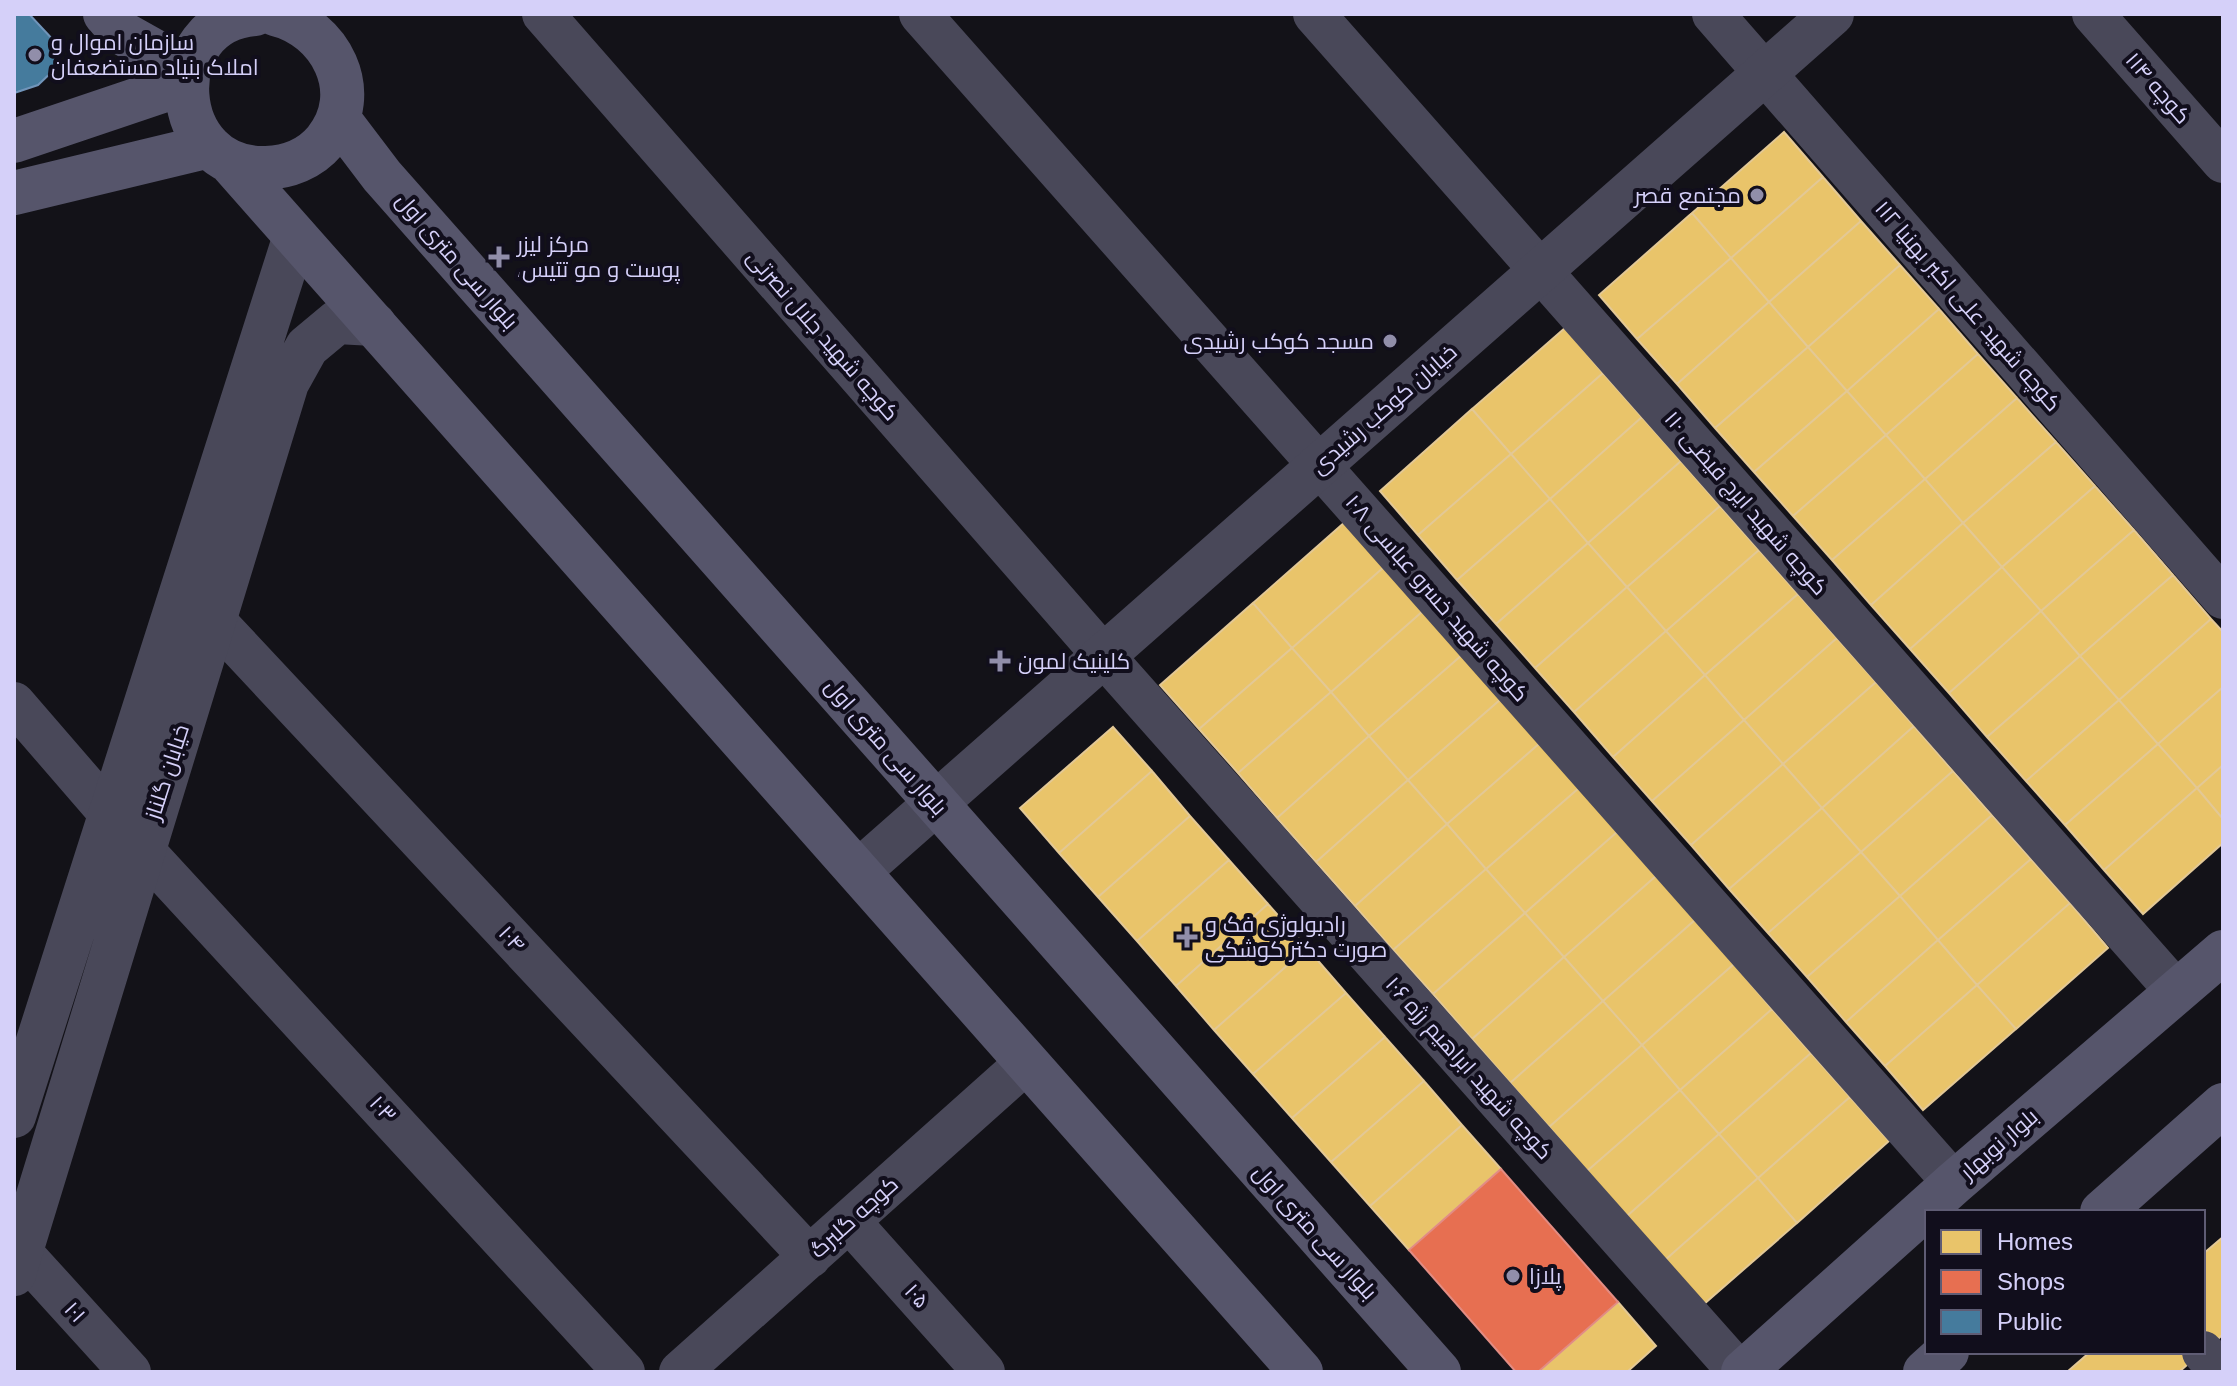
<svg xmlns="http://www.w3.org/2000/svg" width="2237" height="1386" font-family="Helvetica,Cairo,sans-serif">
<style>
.homes{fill:#e9c46a;stroke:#e3c895;stroke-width:2}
.shops{fill:#e76f51;stroke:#e28c83;stroke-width:2}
.public{fill:#457b9d;stroke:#7094b9;stroke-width:2}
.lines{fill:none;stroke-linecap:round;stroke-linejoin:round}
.minor{stroke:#494859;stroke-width:42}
.tertiary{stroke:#494859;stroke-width:44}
.secondary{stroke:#56556b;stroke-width:44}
.poi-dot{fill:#918eaa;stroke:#110e1c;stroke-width:3}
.labels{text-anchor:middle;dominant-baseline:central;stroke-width:8;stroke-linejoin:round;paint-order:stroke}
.poi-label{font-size:22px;fill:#d5d0f9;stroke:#110e1c;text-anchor:start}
.street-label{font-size:22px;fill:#d5d0f9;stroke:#110e1c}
</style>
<rect width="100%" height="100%" fill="#131218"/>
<!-- homes -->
<path class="homes" d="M1784 132 1823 177 1731 258 1692 213Z
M1823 177 1861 221 1769 302 1731 258Z
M1692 213 1731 258 1637 339 1599 295Z
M1861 221 1900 265 1808 347 1769 302Z
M1731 258 1769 302 1677 384 1637 339Z
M1900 265 1939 309 1847 391 1808 347Z
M1769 302 1808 347 1715 428 1677 384Z
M1939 309 1978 354 1886 435 1847 391Z
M1565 328 1603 373 1511 454 1472 409Z
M1808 347 1847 391 1754 472 1715 428Z
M1978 354 2017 398 1925 479 1886 435Z
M1603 373 1642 417 1550 499 1511 454Z
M1847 391 1886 435 1793 516 1754 472Z
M2017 398 2056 442 1963 523 1925 479Z
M1472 409 1511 454 1418 535 1380 491Z
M1642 417 1681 461 1588 543 1550 499Z
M1886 435 1925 479 1832 560 1793 516Z
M2056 442 2095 486 2002 567 1963 523Z
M1511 454 1550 499 1457 580 1418 535Z
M1681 461 1720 506 1627 587 1588 543Z
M1925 479 1963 523 1871 605 1832 560Z
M2095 486 2134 530 2041 611 2002 567Z
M1550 499 1588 543 1496 624 1457 580Z
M1720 506 1759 550 1666 631 1627 587Z
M1345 522 1384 567 1292 648 1253 603Z
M1963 523 2002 567 1910 649 1871 605Z
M2134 530 2173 575 2080 656 2041 611Z
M1588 543 1627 587 1535 668 1496 624Z
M1759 550 1798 594 1705 675 1666 631Z
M1384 567 1423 611 1331 692 1292 648Z
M2002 567 2041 611 1949 693 1910 649Z
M2173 575 2211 619 2119 700 2080 656Z
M1627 587 1666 631 1574 712 1535 668Z
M1798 594 1837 638 1744 720 1705 675Z
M1253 603 1292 648 1199 729 1160 685Z
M1423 611 1462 655 1369 736 1331 692Z
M2041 611 2080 656 1987 737 1949 693Z
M2211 619 2223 632V687L2158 744 2119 700Z
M1666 631 1705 675 1613 757 1574 712Z
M1837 638 1876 682 1783 764 1744 720Z
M1292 648 1331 692 1238 773 1199 729Z
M1462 655 1501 699 1408 780 1369 736Z
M2080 656 2119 700 2026 781 1987 737Z
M1705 675 1744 720 1652 801 1613 757Z
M1876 682 1914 726 1822 808 1783 764Z
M2223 687V765L2197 788 2158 744Z
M1331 692 1369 736 1277 818 1238 773Z
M1501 699 1540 743 1447 824 1408 780Z
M2119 700 2158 744 2065 825 2026 781Z
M1744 720 1783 764 1691 845 1652 801Z
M1914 726 1953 771 1861 852 1822 808Z
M1113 727 1152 771 1059 853 1020 808Z
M1369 736 1408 780 1316 862 1277 818Z
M1540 743 1579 788 1486 869 1447 824Z
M2158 744 2197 788 2104 870 2065 825Z
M1783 764 1822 808 1729 889 1691 845Z
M2223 765V819L2197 788Z
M1152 771 1190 816 1098 897 1059 853Z
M1953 771 1992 815 1900 896 1861 852Z
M1408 780 1447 824 1355 906 1316 862Z
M1579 788 1617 832 1525 913 1486 869Z
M2197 788 2223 819V843L2143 914 2104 870Z
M1822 808 1861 852 1768 933 1729 889Z
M1992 815 2031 859 1938 940 1900 896Z
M1190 816 1229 860 1137 941 1098 897Z
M1447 824 1486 869 1393 950 1355 906Z
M1617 832 1656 876 1564 957 1525 913Z
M1861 852 1900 896 1807 977 1768 933Z
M2031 859 2070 903 1977 985 1938 940Z
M1229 860 1268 904 1176 986 1137 941Z
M1486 869 1525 913 1433 994 1393 950Z
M1656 876 1695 920 1603 1001 1564 957Z
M1900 896 1938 940 1846 1022 1807 977Z
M2070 903 2108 948 2016 1029 1977 985Z
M1268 904 1307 948 1214 1030 1176 986Z
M1525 913 1564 957 1472 1039 1433 994Z
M1695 920 1734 964 1642 1045 1603 1001Z
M1938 940 1977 985 1885 1066 1846 1022Z
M1307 948 1346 993 1253 1074 1214 1030Z
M1564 957 1603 1001 1510 1083 1472 1039Z
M1734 964 1772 1009 1680 1090 1642 1045Z
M1977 985 2016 1029 1923 1110 1885 1066Z
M1346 993 1385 1037 1292 1118 1253 1074Z
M1603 1001 1642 1045 1549 1127 1510 1083Z
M1772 1009 1811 1053 1719 1134 1680 1090Z
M1385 1037 1424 1081 1331 1162 1292 1118Z
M1642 1045 1680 1090 1587 1171 1549 1127Z
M1811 1053 1850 1097 1758 1178 1719 1134Z
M1424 1081 1462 1125 1370 1206 1331 1162Z
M1680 1090 1719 1134 1627 1216 1587 1171Z
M1850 1097 1889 1141 1797 1223 1758 1178Z
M1462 1125 1501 1169 1409 1250 1370 1206Z
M1719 1134 1758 1178 1665 1260 1627 1216Z
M1758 1178 1797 1223 1704 1304 1665 1260Z
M2223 1237V1334L2215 1342 2203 1328V1254Z
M1618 1302 1656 1346 1627 1372H1538Z
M2090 1352H2190L2195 1358 2179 1372H2067Z"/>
<!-- shops -->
<path class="shops" d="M1501 1169 1618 1302 1538 1372H1516L1409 1250Z"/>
<!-- public -->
<path class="public" d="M14 14H29L56 43 58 66 38 85 14 93Z"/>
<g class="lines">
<!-- minor -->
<path class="minor" d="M543 14 1103 655 1739 1372
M920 14 1954 1183
M1314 14 2177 992
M1713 14 2223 598
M2093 14 2223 162
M215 621 810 1257
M14 703 110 814 624 1372
M849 1221 984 1372
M21 1252 130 1372
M2203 1352 2220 1372
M680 1372 1027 1062"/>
<!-- tertiary -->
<path class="tertiary" d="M859 871 1832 14
M14 1116 295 236
M14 1274 287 383 307 347 337 322 374 324"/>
<!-- secondary -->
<path class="secondary" d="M105 14 122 33 188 70
M255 14C158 21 168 172 266 168 288 167 310 159 325 141 365 92 330 27 275 14
M338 118 382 176 1439 1372
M14 141 186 83
M229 161 1301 1372
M14 193 209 146
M2102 1212 2223 1105
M1743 1372 1954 1183 2223 952
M1925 1372 1947 1352"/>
</g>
<!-- markers -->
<g class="poi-dot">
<circle cx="35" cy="55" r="8"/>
<circle cx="1757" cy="195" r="8"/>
<path d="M495 245h8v8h8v8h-8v8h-8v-8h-8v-8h8z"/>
<circle cx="1390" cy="341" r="8"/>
<path d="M996 649h8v8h8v8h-8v8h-8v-8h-8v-8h8z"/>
<path d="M1183 925h8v8h8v8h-8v8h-8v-8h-8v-8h8z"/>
<circle cx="1513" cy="1276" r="8"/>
</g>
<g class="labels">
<!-- poi labels -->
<g class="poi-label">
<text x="51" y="42">سازمان اموال و<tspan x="51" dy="25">املاک بنیاد مستضعفان</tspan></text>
<text x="1741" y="195" text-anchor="end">مجتمع قصر</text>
<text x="517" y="244">مرکز لیزر<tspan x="517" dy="25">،پوست و مو تتیس</tspan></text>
<text x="1374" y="341" text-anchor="end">مسجد کوکب رشیدی</text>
<text x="1018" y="661">کلینیک لمون</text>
<text x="1205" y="924">رادیولوژی فک و<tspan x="1205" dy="25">صورت دکتر کوشکی</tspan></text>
<text x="1529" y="1276">پلازا</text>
</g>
<!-- street labels -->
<g class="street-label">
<text transform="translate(2158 88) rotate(49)">کوچه ۱۱۴</text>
<text transform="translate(457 261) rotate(49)">بلوار سی متری اول</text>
<text transform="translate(1968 306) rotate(49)">کوچه شهید علی اکبر بهنیا ۱۱۲</text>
<text transform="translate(823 335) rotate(49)">کوچه شهید جلال نصرتی</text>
<text transform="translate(1384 409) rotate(-41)">خیابان کوکب رشیدی</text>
<text transform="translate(1746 503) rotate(49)">کوچه شهید ایرج فیضی ۱۱۰</text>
<text transform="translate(1437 598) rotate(49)">کوچه شهید خسرو عباسی ۱۰۸</text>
<text transform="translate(886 747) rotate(49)">بلوار سی متری اول</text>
<text transform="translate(167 772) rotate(-72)">خیابان گلناز</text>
<text transform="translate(512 939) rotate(47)">۱۰۴</text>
<text transform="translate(1469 1068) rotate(48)">کوچه شهید ابراهیم رژه ۱۰۶</text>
<text transform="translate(383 1109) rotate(48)">۱۰۳</text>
<text transform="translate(1999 1144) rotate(-41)">بلوار نوبهار</text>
<text transform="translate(854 1217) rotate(-42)">کوچه گلبرگ</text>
<text transform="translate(1315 1232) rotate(48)">بلوار سی متری اول</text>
<text transform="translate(917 1296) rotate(48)">۱۰۵</text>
<text transform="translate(75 1312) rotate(48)">۱۰۱</text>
</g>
</g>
<!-- border -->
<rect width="2237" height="1386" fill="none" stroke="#d5d0f9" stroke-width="32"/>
<!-- legend -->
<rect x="1925" y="1210" width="280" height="144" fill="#110e1c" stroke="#5f5c74" stroke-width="2"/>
<rect x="1941" y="1230" width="40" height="24" fill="#e9c46a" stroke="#5f5c74" stroke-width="2"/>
<text x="1997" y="1250" font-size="24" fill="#d5d0f9">Homes</text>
<rect x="1941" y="1270" width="40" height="24" fill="#e76f51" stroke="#5f5c74" stroke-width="2"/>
<text x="1997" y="1290" font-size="24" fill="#d5d0f9">Shops</text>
<rect x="1941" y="1310" width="40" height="24" fill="#457b9d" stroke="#5f5c74" stroke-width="2"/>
<text x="1997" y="1330" font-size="24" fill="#d5d0f9">Public</text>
</svg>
